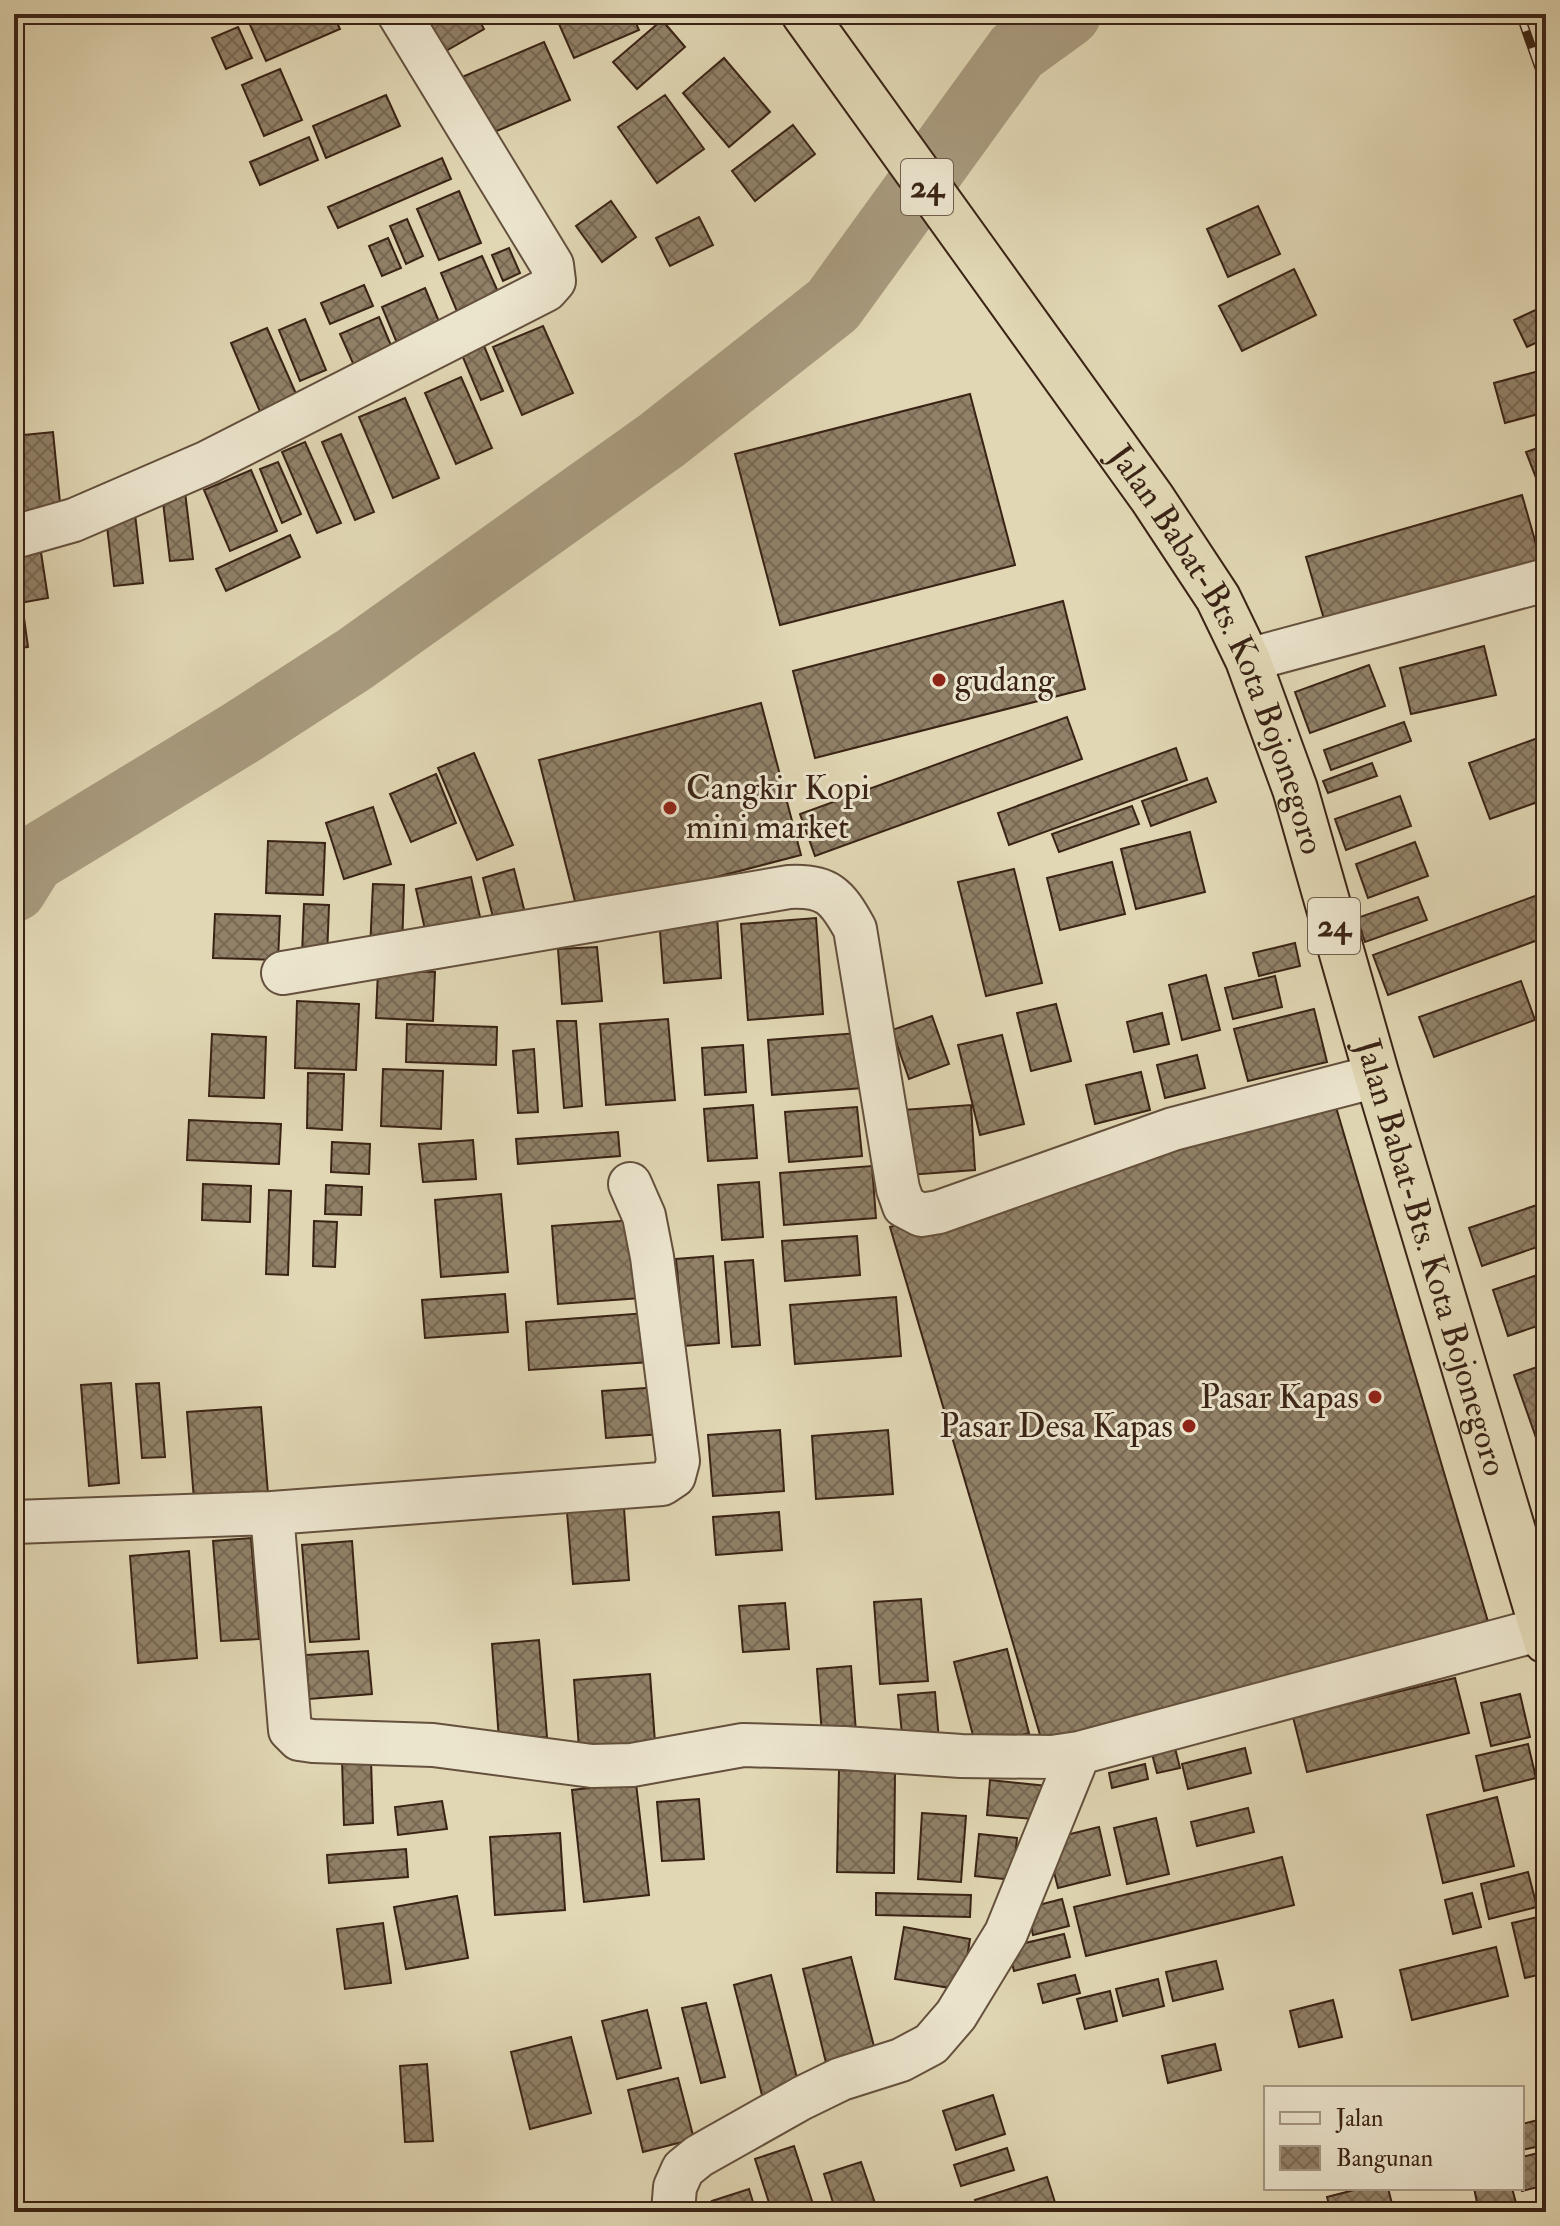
<svg xmlns="http://www.w3.org/2000/svg" width="1560" height="2226" font-family="'IM FELL Double Pica',serif">
<style>
.lines{fill:none;stroke-linecap:round;stroke-linejoin:round}
.river{stroke:#a89a7e;stroke-width:66}
.building{fill:url(#building-cross-hatch);stroke:#3a2315;stroke-width:2}
.minor-casing{stroke:#64503d;stroke-width:46}
.highway-casing{stroke:#3a2315;stroke-width:48}
.minor{stroke:#ece5ce;stroke-width:42}
.highway{stroke:#e1d7b4;stroke-width:44}
.rail-casing{stroke:#3a2315;stroke-width:9}
.rail{stroke:#ece5ce;stroke-width:6;stroke-dasharray:18;stroke-linecap:butt}
.poi-dot{fill:#8f2418;stroke:#ece5ce;stroke-width:3}
.labels{text-anchor:middle;dominant-baseline:central;stroke-width:6;stroke-linejoin:round;paint-order:stroke}
.shield{fill:#ece5ce;stroke:#6f5d4c;stroke-width:2}
.shield-label{font-size:32px;font-weight:bold;fill:#3a2315}
.street-label{font-size:34px;fill:#3a2315;stroke:#ece5ce}
.poi-label{font-size:34px;fill:#3a2315;stroke:#ece5ce;text-anchor:start}
</style>
<defs>
<pattern id="building-cross-hatch" width="8" height="8" patternUnits="userSpaceOnUse" patternTransform="scale(2)"><rect width="8" height="8" fill="#918168"/><path d="M0 0l8 8M0 8l8-8" fill="none" stroke="#776954"/></pattern>
</defs>
<rect width="100%" height="100%" fill="#e1d7b4"/>
<filter id="stains"><feTurbulence type="fractalNoise" baseFrequency=".0025" numOctaves="4"/><feColorMatrix values="0 0 0 0 .2 0 0 0 0 .09 0 0 0 0 .02 0 0 0 .5 -.17"/></filter>
<radialGradient id="worn" r=".72"><stop offset=".6" stop-color="#630" stop-opacity="0"/><stop offset="1" stop-color="#630" stop-opacity=".3"/></radialGradient>
<g class="lines">
<!-- river -->
<path class="river" d="M14 889 32 860 239 734 355 659 662 440 833 305 1017 51 1068 14"/>
</g>
<!-- building -->
<path class="building" d="M257 14H333L340 29 266 61 247 18Z
M415 14H476L484 29 439 55Z
M583 14H632L639 30 574 58 559 24Z
M662 20 685 47 637 89 613 62Z
M238 27 252 58 226 69 212 38Z
M544 42 570 100 480 138 455 80Z
M724 58 770 112 729 147 683 93Z
M280 69 302 120 264 136 242 85Z
M386 95 400 126 326 158 313 126Z
M665 95 704 149 657 183 618 127Z
M793 125 815 154 755 201 732 171Z
M309 137 318 160 260 185 250 162Z
M442 158 451 179 338 228 328 207Z
M459 191 481 243 439 260 417 209Z
M611 201 636 237 602 262 576 226Z
M1258 206 1280 254 1228 277 1207 229Z
M699 217 713 245 670 266 656 238Z
M407 219 423 256 406 264 390 226Z
M388 238 401 268 382 276 369 246Z
M509 248 520 273 503 281 492 255Z
M482 256 503 303 461 321 441 273Z
M1294 269 1316 315 1242 351 1219 306Z
M364 285 373 306 330 324 321 303Z
M425 288 445 336 402 355 382 307Z
M1546 305V338L1527 347 1514 320Z
M379 317 398 362 360 379 340 334Z
M305 319 326 370 300 381 279 330Z
M543 326 573 393 522 415 493 347Z
M267 328 301 405 264 421 231 343Z
M484 346 503 391 481 400 462 355Z
M1546 369V412L1505 423 1494 383Z
M461 377 492 448 456 464 425 393Z
M970 394 1015 565 780 625 735 454Z
M405 398 439 478 393 498 359 417Z
M53 432 62 523 15 526 14 436Z
M341 434 374 512 355 520 322 442Z
M305 442 341 523 317 533 282 452Z
M1546 445V492L1542 493 1526 452Z
M278 462 301 514 282 523 260 469Z
M251 470 277 531 230 551 204 490Z
M184 483 193 559 170 561 161 485Z
M1522 495 1542 565 1326 626 1306 557Z
M134 505 143 583 114 586 105 509Z
M290 535 300 557 226 591 216 569Z
M40 546 48 598 14 604V550Z
M1063 601 1085 689 815 758 793 671Z
M24 618 28 647 14 649V619Z
M1484 646 1496 695 1411 714 1400 668Z
M1369 665 1385 706 1310 733 1295 692Z
M761 703 801 855 578 913 539 760Z
M1067 717 1082 759 815 856 800 814Z
M1404 722 1411 741 1331 770 1324 750Z
M1546 735V799L1490 819 1469 763Z
M1176 748 1187 780 1009 845 998 813Z
M474 753 513 845 477 860 438 768Z
M1372 763 1377 776 1328 793 1323 781Z
M436 774 456 823 411 842 390 794Z
M1207 778 1216 802 1151 826 1142 801Z
M1400 796 1411 826 1346 850 1335 819Z
M1132 806 1139 824 1059 852 1052 834Z
M373 807 391 864 344 879 326 823Z
M1190 832 1205 892 1136 909 1121 849Z
M268 841 325 843 323 895 266 893Z
M1415 842 1428 876 1368 898 1356 864Z
M1112 862 1125 914 1060 930 1047 878Z
M514 869 525 913 494 921 483 878Z
M1014 869 1042 983 986 996 958 882Z
M471 877 483 930 428 943 416 889Z
M373 884 404 885 402 951 370 950Z
M1546 892V937L1388 995 1373 955Z
M1418 897 1427 920 1365 942 1357 918Z
M304 904 329 905 327 957 302 955Z
M215 914 280 916 278 960 213 958Z
M717 915 721 978 664 983 659 919Z
M816 918 823 1014 748 1020 741 924Z
M1295 943 1300 966 1259 976 1253 953Z
M597 947 602 1001 562 1004 558 949Z
M378 970 435 972 433 1021 376 1018Z
M1206 975 1220 1030 1182 1040 1169 985Z
M1275 976 1282 1007 1233 1019 1225 988Z
M1521 981 1535 1020 1434 1057 1419 1017Z
M297 1001 359 1004 356 1070 295 1068Z
M1056 1004 1071 1061 1031 1071 1017 1013Z
M1314 1009 1327 1062 1248 1081 1234 1029Z
M1162 1013 1169 1044 1134 1052 1127 1022Z
M932 1016 949 1064 909 1079 892 1030Z
M668 1019 675 1100 606 1105 600 1024Z
M557 1021H576L582 1106 564 1108Z
M407 1024 497 1027 496 1065 406 1062Z
M858 1033 863 1088 772 1095 768 1040Z
M212 1034 266 1037 264 1098 209 1096Z
M1002 1035 1024 1124 980 1135 958 1045Z
M743 1045 746 1092 705 1095 702 1048Z
M534 1049 538 1112 518 1113 513 1051Z
M1197 1055 1205 1088 1165 1098 1157 1065Z
M383 1069 443 1071 441 1129 381 1126Z
M1141 1072 1150 1110 1095 1124 1086 1085Z
M308 1073 344 1074 342 1130 307 1128Z
M1333 1097 1489 1625 1046 1755 890 1227Z
M753 1105 757 1158 708 1161 704 1109Z
M971 1105 975 1170 908 1175 903 1110Z
M857 1107 862 1156 789 1162 785 1112Z
M189 1120 281 1124 279 1164 187 1160Z
M618 1132 620 1156 518 1164 516 1139Z
M473 1140 476 1179 423 1182 419 1144Z
M332 1142 370 1144 369 1174 331 1172Z
M872 1166 876 1218 784 1225 780 1173Z
M759 1182 763 1237 722 1240 718 1185Z
M203 1184 251 1186 250 1222 202 1220Z
M326 1185 362 1187 361 1215 325 1214Z
M269 1190 291 1191 288 1275 266 1274Z
M501 1194 508 1272 441 1277 435 1200Z
M1546 1202V1244L1482 1266 1469 1228Z
M634 1220 641 1298 558 1304 552 1226Z
M314 1221 337 1222 335 1267 313 1266Z
M857 1236 860 1275 785 1281 782 1241Z
M713 1256 719 1343 684 1346 676 1259Z
M753 1260 760 1345 732 1347 725 1262Z
M1546 1272V1323L1508 1336 1493 1290Z
M505 1294 508 1332 425 1338 422 1300Z
M896 1297 901 1356 795 1364 790 1305Z
M647 1313 651 1362 529 1370 526 1322Z
M1546 1364V1447L1540 1449 1514 1375Z
M111 1383 119 1483 89 1486 81 1385Z
M159 1383 165 1457 142 1458 136 1384Z
M660 1387 663 1434 606 1438 602 1391Z
M261 1407 268 1494 194 1500 187 1412Z
M780 1430 784 1491 713 1496 708 1435Z
M888 1430 893 1494 816 1499 812 1436Z
M624 1508 629 1580 573 1584 567 1512Z
M779 1512 782 1550 716 1555 713 1517Z
M251 1538 259 1639 221 1641 213 1541Z
M352 1541 359 1639 310 1642 302 1545Z
M189 1551 197 1658 138 1663 130 1556Z
M921 1599 928 1681 880 1684 874 1602Z
M785 1603 789 1649 743 1652 739 1606Z
M539 1640 547 1737 499 1740 492 1644Z
M1007 1649 1029 1733 976 1747 954 1662Z
M368 1651 372 1694 309 1699 306 1655Z
M851 1666 856 1732 822 1735 817 1669Z
M650 1674 656 1756 580 1762 574 1680Z
M1455 1678 1469 1733 1307 1772 1293 1717Z
M935 1692 939 1741 903 1744 898 1695Z
M1520 1694 1530 1737 1491 1746 1481 1703Z
M1173 1740 1180 1768 1157 1773 1150 1746Z
M1528 1744 1536 1778 1484 1791 1476 1756Z
M1245 1748 1251 1773 1188 1789 1182 1764Z
M342 1760H371L373 1823 344 1825Z
M1145 1764 1148 1779 1112 1788 1109 1773Z
M839 1770 895 1771 894 1873 837 1872Z
M990 1780 1047 1786 1044 1820 987 1815Z
M636 1783 649 1895 584 1902 572 1790Z
M1497 1797 1514 1866 1443 1883 1427 1815Z
M699 1799 704 1859 662 1861 657 1802Z
M442 1801 447 1829 398 1835 395 1807Z
M1248 1808 1254 1832 1197 1846 1191 1822Z
M922 1813 966 1816 961 1882 918 1879Z
M1156 1818 1169 1874 1127 1884 1114 1828Z
M1099 1827 1110 1875 1058 1888 1046 1840Z
M560 1833 565 1910 495 1915 490 1837Z
M979 1834 1017 1838 1013 1880 975 1876Z
M406 1849 408 1877 329 1883 327 1855Z
M1282 1857 1294 1905 1086 1956 1074 1907Z
M1528 1872 1537 1907 1489 1919 1481 1884Z
M876 1893 971 1895 970 1917 876 1915Z
M1472 1893 1481 1927 1453 1934 1445 1900Z
M457 1896 468 1958 406 1969 394 1907Z
M1062 1899 1069 1926 1033 1935 1027 1908Z
M1546 1915V1973L1525 1978 1512 1923Z
M383 1923 391 1983 345 1989 337 1929Z
M904 1927 970 1939 962 1990 895 1979Z
M1064 1934 1070 1957 1014 1971 1008 1947Z
M1496 1947 1508 1996 1412 2020 1400 1970Z
M851 1957 878 2062 829 2075 803 1969Z
M1216 1961 1223 1989 1173 2001 1166 1972Z
M771 1975 800 2090 763 2099 734 1985Z
M1075 1975 1080 1993 1043 2003 1038 1984Z
M1158 1979 1164 2006 1123 2016 1116 1989Z
M1110 1991 1117 2021 1085 2029 1077 1999Z
M1333 2000 1342 2037 1299 2047 1290 2011Z
M706 2003 725 2077 701 2083 682 2008Z
M647 2010 661 2068 617 2079 602 2021Z
M571 2037 591 2113 530 2129 511 2052Z
M1215 2044 1221 2070 1168 2083 1162 2056Z
M427 2064 433 2141 405 2142 400 2066Z
M678 2078 694 2139 643 2152 628 2090Z
M993 2095 1005 2134 956 2150 943 2111Z
M1546 2118V2145L1522 2150V2124Z
M794 2146 814 2207 796 2212H772L755 2159Z
M1007 2148 1014 2170 961 2186 954 2165Z
M1546 2151V2185L1522 2191V2157Z
M861 2162 878 2212H836L824 2174Z
M1047 2177 1058 2212H979L975 2200Z
M1362 2188H1388L1394 2212H1331L1327 2197Z
M1474 2188H1512L1516 2203 1479 2212Z
M749 2189 756 2212H716L712 2201Z
M1546 2206V2212H1530V2210Z"/>
<g class="lines">
<!-- minor casing -->
<g class="minor-casing">
<path id="minor" d="M14 537 74 520 208 462 546 290 554 281 552 265 399 14
M1248 660 1546 580
M283 973 789 887C827 885 837 896 855 929L898 1189 904 1206 921 1215 939 1212 1173 1129 1377 1076
M272 1513 662 1484 674 1476 678 1461 652 1257 644 1216 630 1184
M14 1522 272 1513 290 1730 299 1739 313 1741 433 1745 592 1766 632 1765 743 1745 844 1748 961 1756 1052 1757 1079 1753
M673 2212 675 2187 683 2169 699 2156 802 2098 841 2079 901 2060 931 2044 956 2015 1006 1933 1079 1753 1542 1629"/>
</g>
<!-- highway casing -->
<g class="highway-casing">
<g id="highway">
<path id="s1" d="M804 14 1152 498 1218 598 1248 660 1295 789 1377 1076 1546 1641"/>
</g>
</g>
<!-- minor -->
<use href="#minor" class="minor"/>
<!-- highway -->
<use href="#highway" class="highway"/>
<!-- rail casing -->
<g class="rail-casing">
<path id="rail" d="M1520 14 1546 88
M1537 14 1546 40"/>
</g>
<!-- rail -->
<use href="#rail" class="rail"/>
</g>
<!-- markers -->
<g class="poi-dot">
<circle cx="939" cy="680" r="8"/>
<circle cx="670" cy="808" r="8"/>
<circle cx="1375" cy="1397" r="8"/>
<circle cx="1189" cy="1426" r="8"/>
</g>
<g class="labels">
<!-- shield labels -->
<g class="shield">
<rect x="901" y="159" width="52" height="56" rx="6"/>
<rect x="1308" y="898" width="52" height="56" rx="6"/>
</g>
<g class="shield-label">
<text x="927" y="187">24</text>
<text x="1334" y="926">24</text>
</g>
<!-- street labels -->
<g class="street-label">
<text stroke="none"><textPath href="#s1" startOffset="762">Jalan Babat-Bts. Kota Bojonegoro</textPath></text>
<text stroke="none"><textPath href="#s1" startOffset="1410">Jalan Babat-Bts. Kota Bojonegoro</textPath></text>
</g>
<!-- poi labels -->
<g class="poi-label">
<text x="955" y="680">gudang</text>
<text x="686" y="788">Cangkir Kopi<tspan x="686" dy="39">mini market</tspan></text>
<text x="1359" y="1397" text-anchor="end">Pasar Kapas</text>
<text x="1173" y="1426" text-anchor="end">Pasar Desa Kapas</text>
</g>
</g>
<!-- margin -->
<rect width="1560" height="2226" fill="none" stroke="#e1d7b4" stroke-width="48"/>
<rect x="16" y="16" width="1528" height="2194" fill="none" stroke="#3a2315" stroke-width="4"/>
<rect x="24" y="24" width="1512" height="2178" fill="none" stroke="#3a2315" stroke-width="2"/>
<!-- legend -->
<rect x="1264" y="2086" width="260" height="104" fill="#ece5ce" stroke="#a59784" stroke-width="2"/>
<rect x="1280" y="2112" width="40" height="12" fill="#ece5ce" stroke="#a59784" stroke-width="2"/>
<text x="1336" y="2126" font-size="24" fill="#3a2315">Jalan</text>
<rect x="1280" y="2146" width="40" height="24" fill="url(#building-cross-hatch)" stroke="#a59784" stroke-width="2"/>
<text x="1336" y="2166" font-size="24" fill="#3a2315">Bangunan</text>
<rect width="100%" height="100%" filter="url(#stains)"/>
<rect width="100%" height="100%" fill="url(#worn)"/>
</svg>
